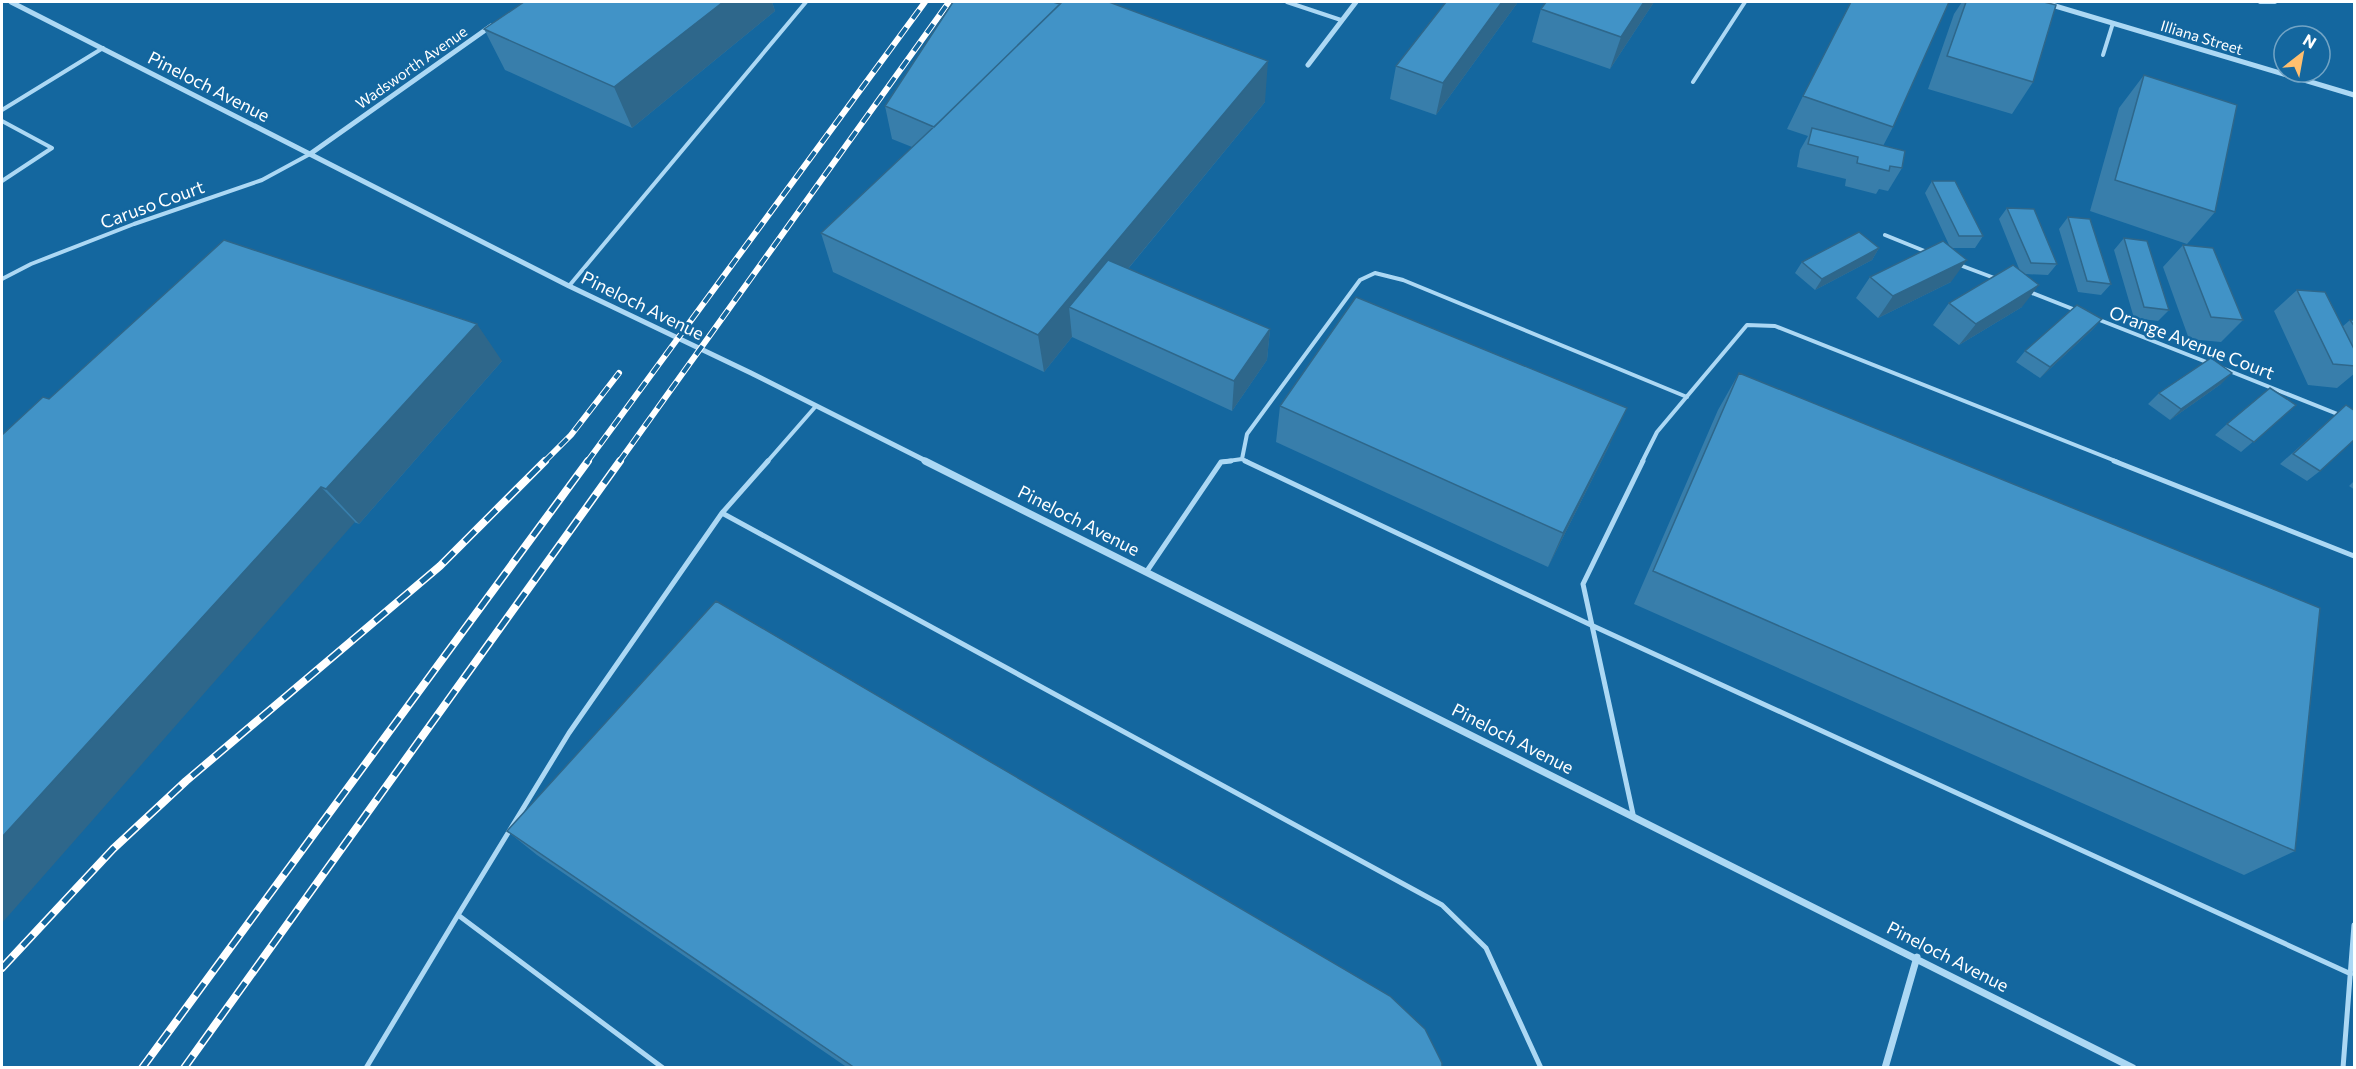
<svg xmlns="http://www.w3.org/2000/svg" width="2356" height="1069" font-family="Commissioner,sans-serif">
<style>
.lines{fill:none;stroke-linecap:round;stroke-linejoin:round}
.lane-far1{stroke:#acd8f4;stroke-width:4}
.lane{stroke:#acd8f4;stroke-width:5}
.street-far1{stroke:#acd8f4;stroke-width:5}
.street{stroke:#acd8f4;stroke-width:7}
.rail-far1-casing{stroke:#fff;stroke-width:6}
.rail-casing{stroke:#fff;stroke-width:8}
.rail-far1{stroke:#14679f;stroke-width:4;stroke-dasharray:11;stroke-linecap:butt}
.rail{stroke:#14679f;stroke-width:5;stroke-dasharray:15;stroke-linecap:butt}
.wall{fill:#387eab}
.shaded-wall{fill:#2e678b}
.building{fill:#4193c7;stroke:#2e678b;stroke-width:1.5}
.labels{text-anchor:middle;dominant-baseline:central;stroke-width:5;stroke-linejoin:round;paint-order:stroke}
.far-street-label{font-size:15px;fill:#fff;stroke:#14679f}
.street-label{font-size:18px;fill:#fff;stroke:#14679f}
</style>
<rect width="100%" height="100%" fill="#14679f"/>
<g class="lines">
<!-- lane-far1 -->
<path class="lane-far1" d="M1287 2 1341 20
M2260 2H2275
M2103 55 2113 23
M1693 82 1745 2
M2 110 103 48
M2 121 52 148 2 181
M1885 235 1927 252
M1957 264 1997 279
M2 279 31 264 134 224 262 180 310 154
M569 286 806 2
M2027 291 2078 311
M2097 319 2209 363
M2222 368 2340 415
M1242 459 1247 434 1360 280 1375 273 1403 280 1687 397
M767 462 816 406
M1221 462 1242 459 1248 462
M1642 462 1657 432 1747 325 1775 326 2118 462"/>
<!-- lane -->
<path class="lane" d="M1245 461 1591 625 2351 974
M2114 461 2354 556
M722 513 1442 905 1486 948 1541 1068
M1147 571 1221 462 1231 461
M1633 814 1583 584 1643 461
M366 1068 458 915
M663 1068 458 915 569 733 722 513 768 461
M2343 1068 2354 925"/>
<!-- street-far1 -->
<path class="street-far1" d="M11 2 569 286 751 373 928 462
M2042 2 2354 95
M1308 65 1356 2
M310 154 491 26"/>
<!-- street -->
<path class="street" d="M925 461 2133 1068
M1885 1068 1917 957"/>
<!-- rail-far1 casing -->
<g class="rail-far1-casing">
<path id="rail-far1" d="M544 462 571 435 619 373
M587 462 925 2
M619 462 949 2"/>
</g>
<!-- rail casing -->
<g class="rail-casing">
<path id="rail" d="M2 968 113 849 186 781 440 566 545 461
M142 1068 588 461
M184 1068 620 461"/>
</g>
<!-- rail-far1 -->
<use href="#rail-far1" class="rail-far1"/>
<!-- rail -->
<use href="#rail" class="rail"/>
</g>
<!-- wall -->
<path class="wall" d="M524 2H772L775 11 632 128 505 70 484 29Z
M1446 2H1518L1436 115 1390 99 1396 66Z
M1654 2 1610 69 1532 42 1541 9Z
M1962 2H2044L2033 82 2012 114 1928 89 1954 14Z
M2144 75 2215 212 2187 244 2090 211 2119 108Z
M1803 96 1893 127 1883 146 1902 168 1888 191 1879 189 1876 194 1845 186 1846 179 1797 167 1800 150 1808 136 1787 129Z
M1265 102 1128 269 1270 329 1267 360 1232 411 1072 337 1044 372 833 272 821 233 912 147 892 139 885 106Z
M1932 181 1983 236 1975 248H1952L1951 282 1878 318 1856 298 1870 277 1950 247 1925 193Z
M2007 208 2057 264 2048 275 2025 274 2022 307 1959 345 1933 325 1949 303 2020 271 1999 219Z
M2068 217 2111 284 2101 295 2078 292 2059 229Z
M2124 238 2169 310 2158 321 2134 318 2114 250Z
M2183 245 2243 320 2221 342 2189 339 2163 267Z
M1879 248 1872 260 1815 290 1795 273 1802 262Z
M2297 290 2342 327 2350 320H2355V373L2337 388 2308 385 2274 311Z
M2102 319 2092 330 2040 378 2016 362 2025 351Z
M502 361 359 524 49 399Z
M1739 373 2295 851 2244 875 1634 604 1718 410Z
M2221 384 2170 420 2148 404 2159 393Z
M2296 405 2241 452 2215 435 2227 424Z
M2346 405 2320 471 2307 481 2280 464Z
M1280 406 1610 444 1548 567 1276 442Z
M2355 480V490L2349 486Z
M507 831 1442 1068H848L537 855Z"/>
<!-- shaded-wall -->
<path class="shaded-wall" d="M723 2H772L775 11 632 128 614 87Z
M1502 2H1518L1436 115 1443 83Z
M1644 2H1654L1610 69 1621 37Z
M1268 61 1265 102 1089 316 1069 307 1072 337 1044 372 1038 335Z
M1879 248 1872 260 1815 290 1822 279Z
M1967 260 1951 282 1878 318 1893 296Z
M2039 285 2022 307 1959 345 1976 324Z
M2102 319 2092 330 2040 378 2050 367Z
M477 324 502 361 359 524 326 489Z
M1270 329 1267 360 1232 411 1234 381Z
M2232 373 2221 384 2170 420 2181 409Z
M1627 408 1610 444 1548 567 1563 533Z
M321 487 355 522 2 923V837Z"/>
<!-- building -->
<path class="building" d="M524 2H723L614 87 484 29Z
M953 2H1053L1060 4 934 127 885 106Z
M1062 2H1109L1268 61 1038 335 821 233 939 122Z
M1446 2H1502L1443 83 1396 66Z
M1546 2H1644L1621 37 1541 9Z
M1851 2H1949L1893 127 1803 96Z
M1966 2H2044L2056 5 2033 82 1947 56Z
M2144 75 2237 105 2215 212 2115 180Z
M1812 128 1905 151 1902 168 1890 166 1889 171 1857 163 1858 157 1808 144Z
M1932 181H1955L1983 236H1959Z
M2007 208 2034 209 2057 264 2031 263Z
M2068 217 2090 219 2111 284 2087 281Z
M1859 232 1879 248 1822 279 1802 262Z
M2124 238 2147 241 2169 310 2144 307Z
M224 240 477 324 326 489 321 487 2 837V435L43 397 49 399Z
M1943 241 1967 260 1893 296 1870 277Z
M2183 245 2213 248 2243 320 2211 317Z
M1108 260 1270 329 1234 381 1069 307Z
M2013 265 2039 285 1976 324 1949 303Z
M2297 290 2325 292 2355 351V366L2333 364Z
M1356 297 1627 408 1563 533 1280 406Z
M2077 305 2102 319 2050 367 2025 351Z
M2350 320H2355V327Z
M2211 358 2232 373 2181 409 2159 393Z
M1739 373 2320 608 2295 851 1653 571Z
M2270 388 2296 405 2254 442 2227 424Z
M2346 405 2355 411V439L2320 471 2293 454Z
M716 601 1390 996 1425 1029 1442 1063V1068H855L507 831Z"/>
<g class="labels">
<!-- far-street labels -->
<g class="far-street-label">
<text transform="translate(2202 37) rotate(17)">Illiana Street</text>
<text transform="translate(411 67) rotate(-35)">Wadsworth Avenue</text>
</g>
<!-- street labels -->
<g class="street-label">
<text transform="translate(209 86) rotate(27)">Pineloch Avenue</text>
<text transform="translate(152 204) rotate(-20)">Caruso Court</text>
<text transform="translate(643 305) rotate(26)">Pineloch Avenue</text>
<text transform="translate(2192 342) rotate(21)">Orange Avenue Court</text>
<text transform="translate(1079 520) rotate(27)">Pineloch Avenue</text>
<text transform="translate(1513 738) rotate(27)">Pineloch Avenue</text>
<text transform="translate(1948 956) rotate(27)">Pineloch Avenue</text>
</g>
</g>
<!-- border -->
<rect width="2356" height="1069" fill="none" stroke="#ffffff" stroke-width="6"/>
<!-- north arrow -->
<g transform="translate(2302 54) rotate(31)"><circle r="28" fill="#14679f" stroke="#72a4c5" stroke-width="1.5"/>
<path d="M0-4.5L10 22L0 15L-10 22Z" fill="#ffbf6f"/>
<text y="-9" font-size="16" font-weight="bold" text-anchor="middle" fill="#ffffff">N</text>
</g>
</svg>
